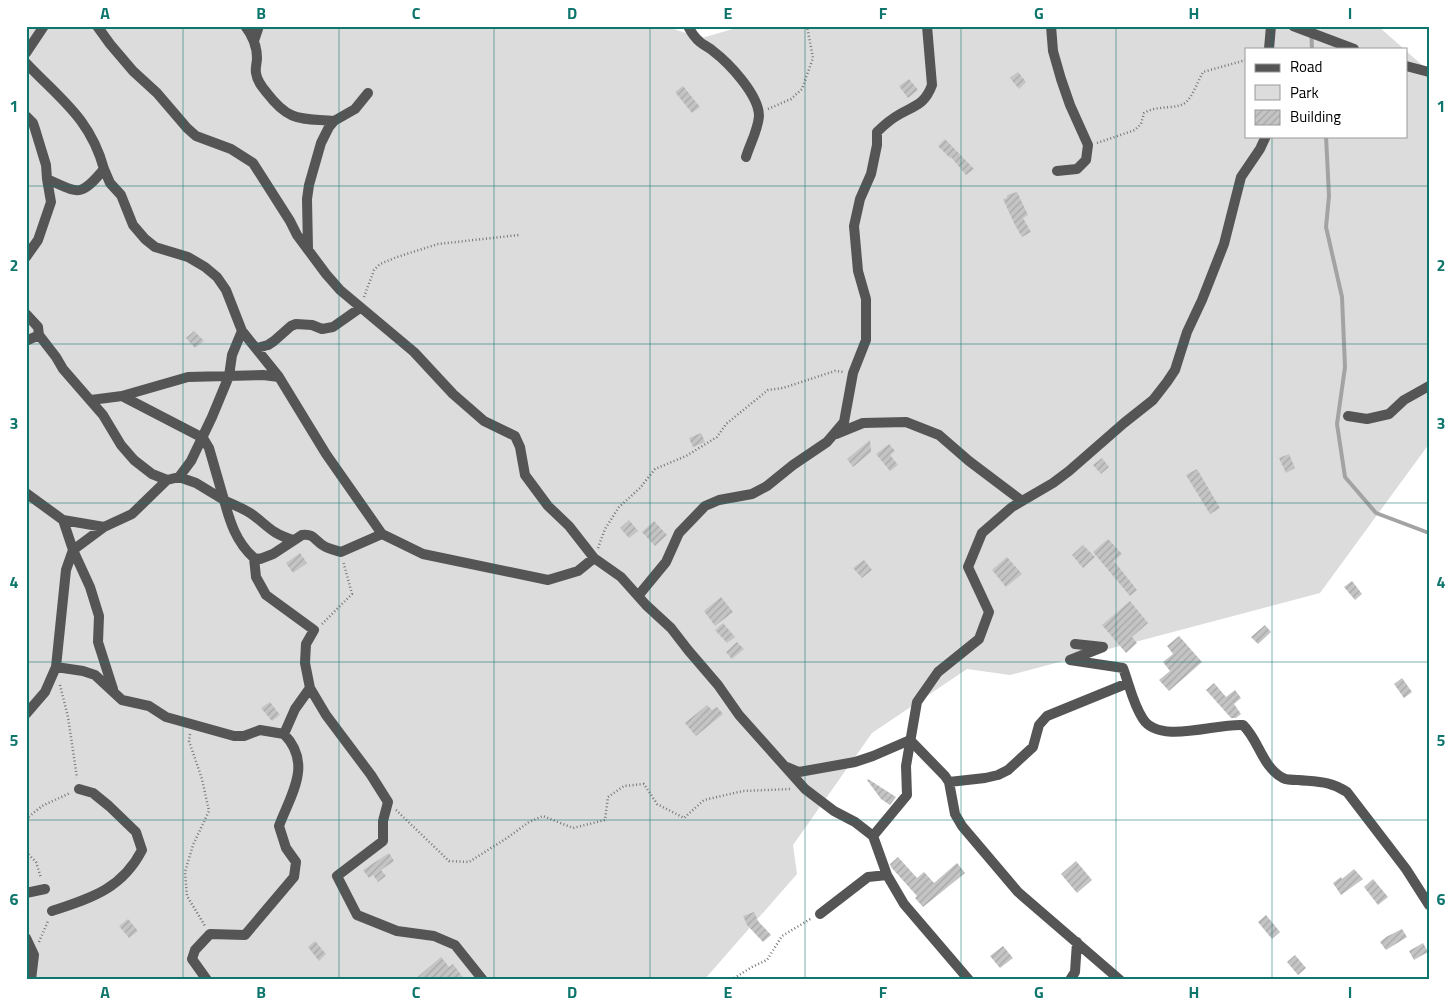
<svg xmlns="http://www.w3.org/2000/svg" width="1455" height="1006" font-family="'Titillium Web',sans-serif">
<style>
.green{fill:#dcdcdc}
.lines{fill:none;stroke-linecap:round;stroke-linejoin:round}
.stream{stroke:#a3a3a3;stroke-width:4}
.building{fill:url(#building-hatch)}
.path{stroke:#777;stroke-width:2.5;stroke-dasharray:1 2.5;stroke-linecap:butt}
.minor{stroke:#555;stroke-width:10}
.grid{fill:none;stroke:#0f766e;stroke-width:1;stroke-opacity:0.55}
.neatline{fill:none;stroke:#0f766e;stroke-width:2}
.grid-label{font-size:16px;text-anchor:middle;font-weight:bold;fill:#0f766e}
</style>
<defs>
<pattern id="building-hatch" width="6" height="6" patternUnits="userSpaceOnUse" patternTransform="scale(1.25)"><rect width="6" height="6" fill="#c4c4c4"/><path d="M-1 1l2-2M0 6l6-6M5 7l2-2" fill="none" stroke="#a7a7a7"/></pattern>
</defs>
<rect width="100%" height="100%" fill="#fff"/>
<!-- green -->
<path class="green" d="M26 26H206L213 29 215 26H664L702 38 743 26H1378L1404 49H1246V136H1406V51L1429 71V444L1320 593 1010 675 967 669 872 733 793 845 797 874 704 980H26Z"/>
<g class="lines">
<!-- stream -->
<path class="stream" d="M1311 26 1312 49
M1326 136 1329 196 1326 227 1342 297 1345 367 1337 424 1345 477 1376 513 1429 533"/>
</g>
<!-- building -->
<path class="building" d="M1018 72 1026 82 1019 89 1010 78Z
M909 79 918 90 908 98 899 86Z
M683 86 700 107 692 113 675 92Z
M945 139 974 169 966 175 951 157 950 158 938 146Z
M1017 192 1028 215 1023 218 1031 232 1022 237 1015 225 1003 199 1007 198V195Z
M194 331 204 341 195 348 186 338Z
M701 433 705 442 693 447 689 438Z
M870 440 871 452 853 467 847 459Z
M889 444 895 451 890 455 898 465 890 471 876 454Z
M1289 454 1295 468 1286 473 1279 458Z
M1102 458 1109 467 1101 474 1093 465Z
M1197 469 1220 508 1210 514 1186 475Z
M629 520 638 531 629 538 620 528Z
M654 521 667 535 655 546 642 532Z
M1108 539 1122 554 1114 561 1137 590 1130 596 1093 552Z
M1083 545 1095 557 1083 568 1072 555Z
M300 553 307 563 293 573 286 563Z
M1007 557 1022 574 1006 587 992 570Z
M864 560 872 570 862 578 853 568Z
M1352 581 1362 594 1355 600 1344 587Z
M721 597 733 612 715 626 704 611Z
M1130 601 1148 623 1132 637 1137 643 1126 653 1102 625Z
M723 623 735 637 727 643 715 630Z
M1265 625 1271 632 1258 644 1251 637Z
M1179 636 1202 662 1169 691 1159 680 1170 671 1163 662 1173 654 1167 646Z
M737 642 744 649 732 659 726 652Z
M1402 678 1412 692 1404 698 1394 684Z
M1214 683 1226 697 1235 690 1241 698 1234 704 1241 714 1236 718H1231L1206 690Z
M270 702 280 715 272 721 261 708Z
M707 705 712 710 717 707 723 714 696 736 685 723Z
M868 779 896 797 890 805 881 799 867 780Z
M389 853 394 861 381 870 386 876 378 882 373 875 369 878 363 870Z
M898 857 917 878 924 872 934 883 957 863 965 873 923 907 915 898 917 896 891 867 890 864Z
M1076 861 1092 880 1077 893 1061 874Z
M1354 869 1363 879 1341 895 1333 883 1341 877 1342 879Z
M1373 879 1388 897 1378 905 1364 887Z
M754 912 758 921 771 935 763 942 747 925 743 916Z
M1266 915 1280 932 1272 939 1258 922Z
M128 919 138 931 129 938 119 926Z
M1402 929 1407 937 1386 950 1380 942 1386 937Z
M315 941 326 954 319 961 308 947Z
M1423 943 1428 952 1414 960 1409 951Z
M1003 946 1013 958 1000 968 990 956Z
M1295 955 1306 968 1298 975 1287 962Z
M441 957 449 967 453 964 465 980H414Z"/>
<g class="lines">
<!-- path -->
<path class="path" d="M768 109 791 99 802 89 813 58 807 26
M1097 143 1135 130 1141 124 1144 113C1158 104 1180 111 1188 100 1194 93 1198 81 1203 72L1246 60
M364 297 374 270 380 264 397 257 438 244 519 235
M598 548 605 529 619 507 640 488 655 469 686 456 717 437 726 424 768 390 783 388 835 371 844 372
M322 624 352 594 343 561
M60 685 68 717 77 778
M190 734 189 741 202 779 209 811 193 845 185 872 187 896 205 926
M396 810 449 861 469 862 507 838 529 822 543 816 573 828 605 820 608 797 624 786 644 784 657 804 684 818 704 800 743 791 791 789
M26 819 42 806 70 793
M26 852 36 862 41 878
M39 942 48 921
M731 980 752 967 767 960 782 936 812 918"/>
<!-- minor -->
<path class="minor" d="M97 26 110 44 133 71 157 93 187 128 196 136 231 149 253 163 290 221 297 235 326 274 340 290 414 352 453 394 484 421 515 436 520 447 525 475 548 506 569 526 594 558 621 577 646 605 671 628 688 650 718 685 739 715 805 789 834 811 855 822 873 836 887 875 904 904 969 980
M245 26C252 35 257 46 257 58 257 63 255 68 256 73 257 81 262 87 267 93 290 123 301 118 334 121
M688 26C691 32 695 38 700 42 703 45 709 47 713 51 729 63 759 95 759 116 758 130 750 144 746 157
M1051 26 1053 51 1061 79 1070 105 1088 145 1086 160 1077 169 1057 171
M1293 26 1354 49
M254 41 259 26
M1269 49 1271 26
M26 53 44 26
M26 63C60 99 90 118 104 169
M1406 66 1429 72
M26 116 33 123 35 129 46 165 47 179 51 202 38 240 26 257
M47 179C79 193 80 198 104 169L110 183 121 195 133 225 145 239 155 247 188 257 205 267 217 277 226 290 242 331 279 377 326 454 382 534
M308 249 307 199 309 185 321 143 329 127 334 121 355 109 368 93
M26 314 38 327 39 335 56 357 63 369 103 415 121 445 134 460 152 474 167 480
M26 341 39 335
M257 348 268 345 274 341 291 326 296 324 312 325 322 329 333 327 360 308
M122 396 188 377 263 375 279 377
M91 400 122 396 203 438 209 448 224 500C233 505 244 508 253 515 269 527 271 533 293 540
M1348 416 1367 419 1389 414 1404 400 1429 386
M836 434 863 423 906 422 939 435 969 461 1022 501
M179 477 196 483 224 500C230 522 236 542 254 558L256 577 266 595 314 630 306 644 305 663 310 688 326 715 371 775 388 802 383 821V841L337 876 357 915 397 931 434 936 455 945 483 980
M26 493 63 520 73 550 90 587 99 616 98 642 113 689
M63 520 104 527
M254 558 260 559 273 554 302 535C314 533 315 541 324 546 329 549 335 550 341 552L382 534 423 554 548 580 578 571 594 558
M638 596 666 562 679 533 705 506 719 500 752 494 767 486 793 465 827 442 844 422 853 373 866 340V299L858 271 854 226 860 199 871 174 877 145V132C884 125 891 119 900 114 916 105 925 104 932 85L927 26
M1075 644 1103 647 1070 660 1123 668C1129 684 1133 704 1143 719 1160 745 1216 723 1243 725 1259 740 1262 767 1283 778 1287 780 1294 780 1298 780 1318 782 1330 781 1347 792L1406 869 1429 905
M56 667 83 671 95 675 122 700 149 706 166 717 234 736H244L260 730 284 734 295 709 310 688
M26 714 45 692 56 667 66 570 73 550 104 527 132 514 167 480 179 477 191 461 212 417 229 376 232 355 242 331
M787 767 799 772 855 762 873 756 910 740 945 776 949 782 955 814 962 826 1018 892 1120 980
M949 782 985 778 998 775 1008 770 1033 747 1039 725 1047 716 1128 683
M873 836 907 795 906 766 917 702 938 672 979 639 989 612 968 567 982 533 1012 507 1053 483 1069 471 1124 423 1153 400 1167 382 1175 370 1187 332 1202 300 1224 244 1241 177 1260 149 1266 136
M26 893 45 889
M52 911C91 898 122 889 142 850L136 832 109 806 93 793 79 789
M820 914 868 877 887 875
M26 938 34 955 31 980
M207 980 192 959 195 950 210 934 245 935 294 877 296 862 286 848 279 826C291 794 313 764 284 734
M1070 980 1075 972 1077 942"/>
</g>
<!-- grid -->
<path class="grid" d="M183 26V980M339 26V980M494 26V980M650 26V980M805 26V980M961 26V980M1116 26V980M1272 26V49M1272 136V980M26 186H1429M26 344H1429M26 503H1429M26 662H1429M26 820H1429"/>
<!-- border -->
<rect width="1455" height="1006" fill="none" stroke="#ffffff" stroke-width="55"/>
<!-- legend -->
<rect x="1245" y="48" width="162" height="90" fill="#ffffff" stroke="#999999"/>
<rect x="1255" y="64" width="25" height="8" fill="#555555" stroke="#999999"/>
<text x="1290" y="72" font-size="15" fill="#000000">Road</text>
<rect x="1255" y="85" width="25" height="15" fill="#dcdcdc" stroke="#999999"/>
<text x="1290" y="98" font-size="15" fill="#000000">Park</text>
<rect x="1255" y="110" width="25" height="15" fill="url(#building-hatch)" stroke="#999999"/>
<text x="1290" y="122" font-size="15" fill="#000000">Building</text>
<rect x="28" y="28" width="1400" height="950" class="neatline"/>
<g class="grid-label">
<text x="105" y="19">A</text>
<text x="261" y="19">B</text>
<text x="416" y="19">C</text>
<text x="572" y="19">D</text>
<text x="728" y="19">E</text>
<text x="883" y="19">F</text>
<text x="1039" y="19">G</text>
<text x="1194" y="19">H</text>
<text x="1350" y="19">I</text>
<text x="14" y="112">1</text>
<text x="1441" y="112">1</text>
<text x="14" y="271">2</text>
<text x="1441" y="271">2</text>
<text x="14" y="429">3</text>
<text x="1441" y="429">3</text>
<text x="14" y="588">4</text>
<text x="1441" y="588">4</text>
<text x="14" y="746">5</text>
<text x="1441" y="746">5</text>
<text x="14" y="905">6</text>
<text x="1441" y="905">6</text>
<text x="105" y="998">A</text>
<text x="261" y="998">B</text>
<text x="416" y="998">C</text>
<text x="572" y="998">D</text>
<text x="728" y="998">E</text>
<text x="883" y="998">F</text>
<text x="1039" y="998">G</text>
<text x="1194" y="998">H</text>
<text x="1350" y="998">I</text>
</g>
</svg>
